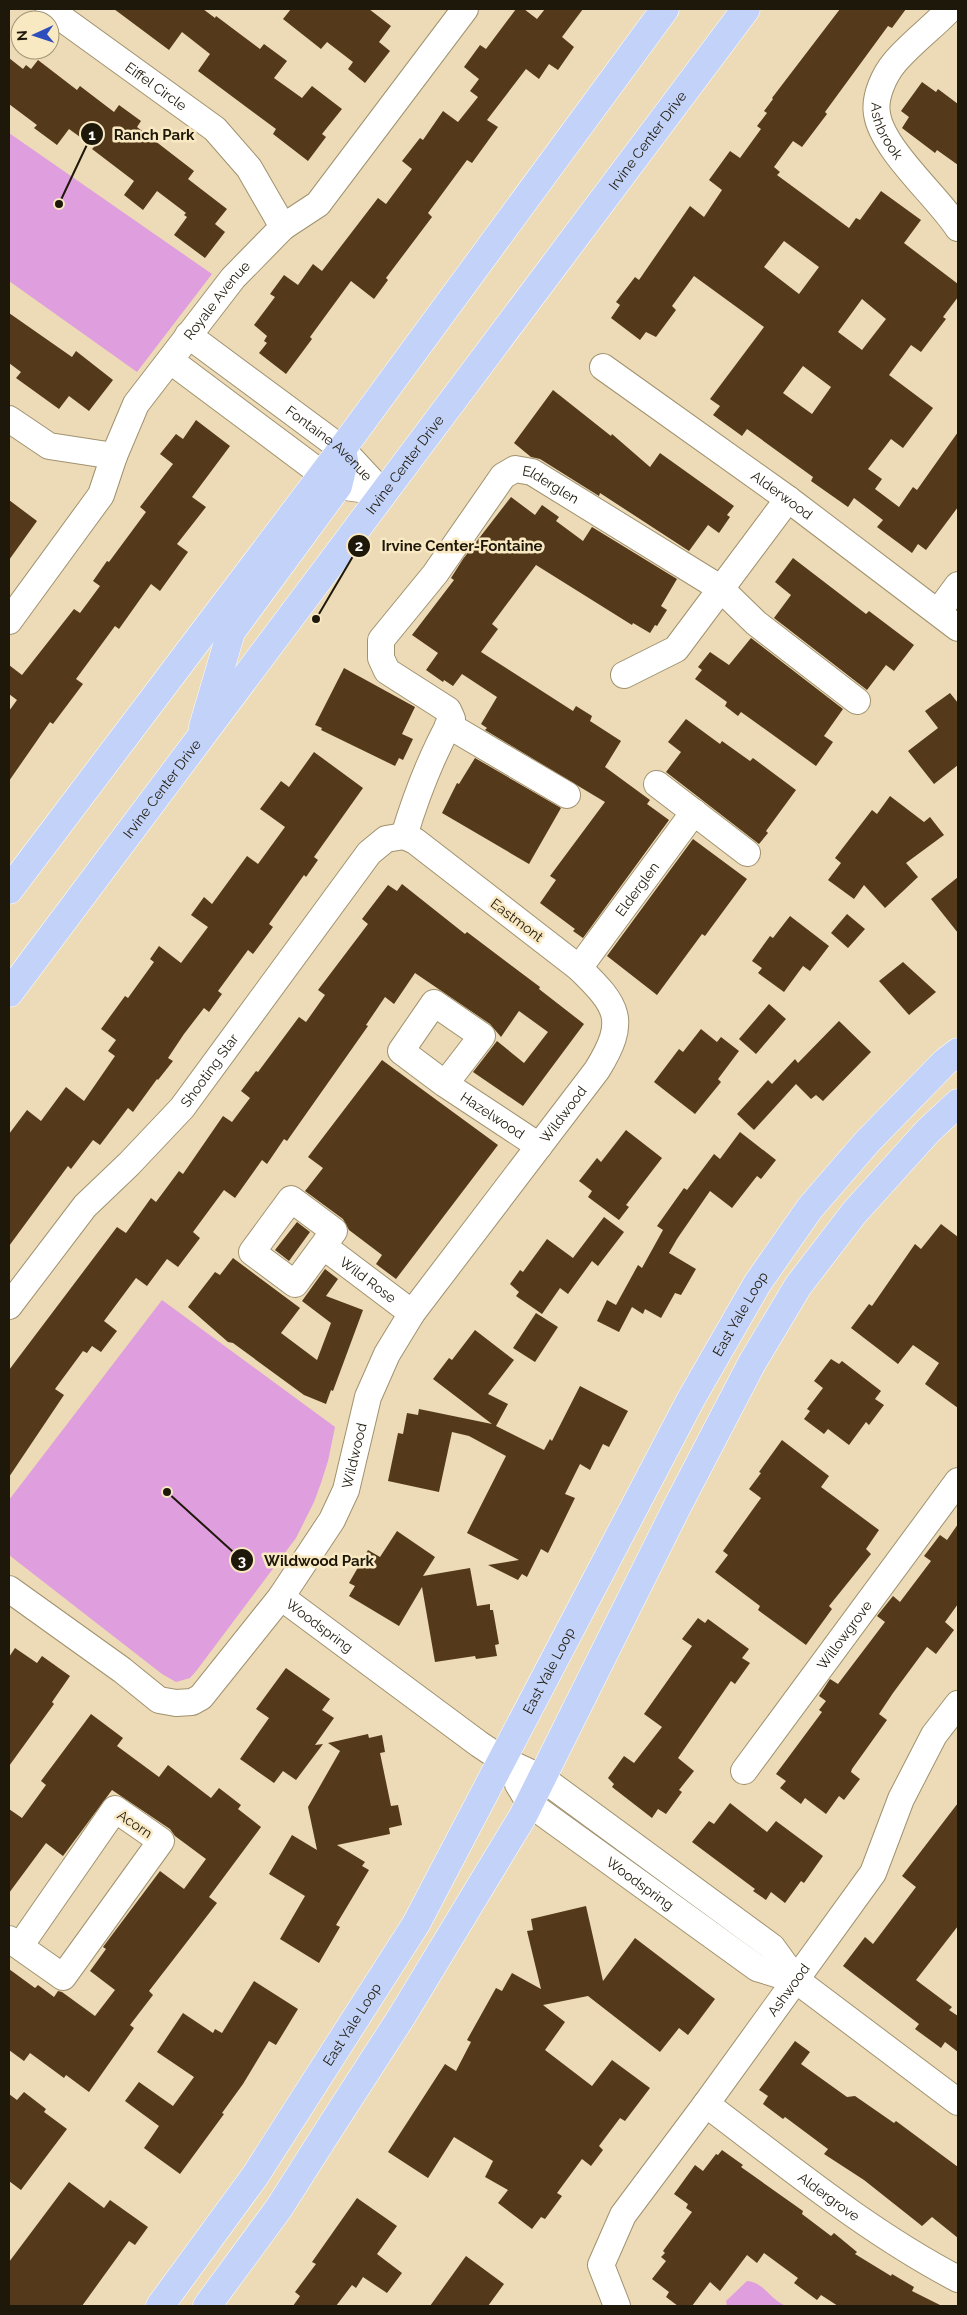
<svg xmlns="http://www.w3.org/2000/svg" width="967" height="2315" font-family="Raleway,sans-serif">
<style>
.green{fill:#df9edd}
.building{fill:#54391b;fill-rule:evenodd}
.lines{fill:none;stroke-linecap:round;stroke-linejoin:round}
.minor-casing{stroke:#a1926f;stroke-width:28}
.major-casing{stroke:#fff;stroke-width:29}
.minor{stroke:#fff;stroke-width:26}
.major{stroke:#c2d2f8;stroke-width:28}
.labels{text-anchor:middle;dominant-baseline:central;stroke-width:5;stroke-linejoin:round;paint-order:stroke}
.street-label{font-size:14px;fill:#1e180a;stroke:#f9e9c3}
.leader{fill:none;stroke:#1e180a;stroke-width:2}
.callout-dot{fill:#1e180a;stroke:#f9e9c3;stroke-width:2}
.mark-label{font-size:15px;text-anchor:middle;font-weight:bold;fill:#fff}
.callout-label{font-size:15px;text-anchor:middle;font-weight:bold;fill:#1e180a;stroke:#f9e9c3;stroke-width:5;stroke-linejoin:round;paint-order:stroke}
</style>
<rect width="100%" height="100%" fill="#ecdbb6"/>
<!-- green -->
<path class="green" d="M9 133 212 274 137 372 9 281Z
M162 1300 335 1427 328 1461 321 1483 314 1502 296 1538 197 1670 190 1678 176 1682 162 1674 9 1555V1500Z
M747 2281C765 2282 772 2303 788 2306H727L726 2301Z"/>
<!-- building -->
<path class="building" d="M114 9H203L215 18 216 16 260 49 264 44 287 61 274 78 302 98 312 86 342 109 322 134 326 137 308 161 273 134 276 129 198 71 210 54 182 32 169 50Z
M291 9H369L391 26 379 42 390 51 365 83 348 69 353 62 327 42 321 49 283 19Z
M516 9H524L537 19 545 9H583L562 37 574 47 558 70 549 64 539 79 526 69 487 120 498 127 472 163 467 160 428 213 432 217 386 278 388 280 374 299 351 281 310 337 312 339 286 374 259 353 267 343 264 341 267 336 254 325 275 297 270 294 284 275 298 285 313 264 322 271 378 198 386 204 412 169 402 161 420 138 423 140 443 111 458 122 478 97 470 91 479 79 464 67 480 45 486 49Z
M840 9H906L892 28 888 26 825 112 827 114 802 147 793 141 774 167 780 172 777 175 849 228 856 218 860 220 881 191 921 220 904 243 958 284V297L943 317 946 319 933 336 921 352 911 345 889 375 933 408 903 448 891 439 868 469 882 479 875 489 899 507 913 487 917 490 958 432V507L926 550 918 544 912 553 877 527 883 520 854 498 848 507 811 481 813 477 747 429 742 436 713 415 720 406 710 399 764 327 694 276 672 306 676 310 656 337 646 332 640 340 611 318 620 305 616 302 635 277 639 280 690 206 704 217 722 190 709 180 730 151 740 158 761 129 757 126 767 113 764 111 773 99 772 98ZM784 241 819 267 799 294 764 267ZM862 299 886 319 862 350 838 332ZM803 366 831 387 812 414 783 393Z
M9 58 23 69 26 65 31 69 38 60 77 90 80 86 114 112 119 105 141 121 137 127 194 171 188 179 227 209 215 224 225 232 205 258 174 235 187 217 184 215 186 213 157 191 143 210 124 195 134 181 92 149 94 147 69 129 57 145 34 128 37 125 9 104Z
M922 82 936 92 938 89 958 104V165L937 150 935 153 902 128 909 117 901 111Z
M9 313 72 357 76 351 113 380 89 411 69 396 59 409 16 378 21 372 9 363Z
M553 390 611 436 612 434 650 467 660 453 734 506 727 515 730 517 719 533 708 525 689 551 600 493 599 496 540 459 531 457 514 443Z
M196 420 230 446 192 497 206 507 177 544 188 552 160 591 151 584 119 629 115 626 76 679 83 684 53 724 50 722 9 781V711L17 700 9 694V665L22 675 74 609 80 613 100 586 93 581 107 561 109 562 146 512 140 507 173 464 160 454 176 434 183 439Z
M511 497 535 515 542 505 559 517 556 521 583 541 592 527 677 579 661 606 667 610 657 626 655 625 650 633 633 623 632 625 536 565 492 624 498 629 481 652 573 711 576 706 592 716 590 721 621 741 605 767 650 800 647 804 669 820 583 938 573 931 575 929 540 903 556 880 550 876 605 802 485 730 487 728 481 724 497 697 462 674 453 686 444 680 443 682 426 670 438 653 412 635 454 580 451 578 463 559Z
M9 500 37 521 9 560Z
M793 558 866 614 869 611 914 645 894 671 886 665 867 690 774 618 791 595 775 582Z
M751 638 843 709 824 736 833 742 816 766 741 712 738 716 725 706 727 702 695 679 702 670 698 667 710 652 729 665Z
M344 668 415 707 402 734 413 739 403 760 399 758 395 766 321 730 322 728 315 725Z
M950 693 958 703V765L934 784 908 751 938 728 925 711Z
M686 719 720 744 722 741 750 761 753 758 796 790 766 831 768 833 759 844 666 772 681 752 668 742Z
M314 752 363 788 314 857 318 860 306 877 304 875 269 924 273 927 253 954 248 950 218 991 222 994 209 1012 204 1008 184 1034 168 1058 173 1061 158 1080 157 1079 133 1112 128 1108 100 1145 93 1140 71 1169 68 1166 9 1246V1134L27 1110 41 1121 66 1087 84 1101 115 1056 108 1051 116 1040 101 1029 125 996 128 998 154 962 150 959 159 946 181 963 208 927 191 915 204 897 212 904 247 856 258 864 285 827 260 809 281 781 289 787Z
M475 758 561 808 529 864 442 813 457 783 459 784Z
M890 796 924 822 930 817 944 835 906 863 918 877 885 908 864 885 854 899 828 880 841 863 835 858 872 810 877 814Z
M693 839 747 879 705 936 702 934 657 995 607 956Z
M958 877V933L931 899Z
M402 884 465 934 467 932 540 987 539 989 584 1024 523 1106 473 1072 497 1041 524 1063 548 1032 519 1011 501 1037 490 1024 415 973 394 1004 385 997 366 1025 368 1026 287 1141 284 1139 267 1164 262 1160 235 1198 224 1190 193 1232 200 1238 178 1267 167 1259 147 1286 136 1278 104 1321 117 1331 101 1352 92 1346 87 1353 83 1351 55 1389 64 1395 9 1477V1370L117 1227 126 1233 151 1198 156 1202 179 1171 183 1174 223 1116 232 1122 250 1098 241 1091 256 1071 258 1072 299 1017 306 1022 325 995 318 990 368 924 362 919 388 885 397 891Z
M847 914 865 929 848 948 831 933Z
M790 916 829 946 810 971 803 966 784 992 758 973 762 968 752 961 770 936 773 938Z
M903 962 936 992 909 1015 879 981Z
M769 1004 786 1019 756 1054 739 1039Z
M839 1021 871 1052 823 1101 816 1095 811 1099 796 1084 754 1130 737 1114 768 1080 772 1084 795 1059 798 1063Z
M701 1029 717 1042 721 1037 739 1051 718 1079 721 1082 695 1114 654 1082 679 1049 683 1052Z
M382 1060 498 1145 396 1279 376 1264 382 1255 349 1230 343 1219 305 1191 323 1168 308 1157Z
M626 1130 662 1158 626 1205 629 1207 619 1220 588 1197 592 1191 579 1181 597 1158 601 1162Z
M740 1132 776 1160 761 1179 757 1176 732 1208 710 1191 677 1239 669 1253 696 1269 681 1295 675 1293 661 1318 645 1309 643 1314 632 1307 619 1332 597 1321 607 1300 616 1305 638 1265 642 1268 663 1230 657 1226 684 1188 687 1190 714 1154 720 1159Z
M604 1217 624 1232 598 1266 592 1261 568 1294 560 1288 542 1314 516 1296 519 1292 510 1284 520 1270 523 1272 547 1239 573 1258Z
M297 1222 310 1232 289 1261 275 1250Z
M941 1224 958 1237V1408L925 1384 939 1363 913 1345 898 1364 851 1328 869 1304 872 1306 915 1244 921 1249Z
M233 1258 300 1308 281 1333 317 1360 331 1323 302 1301 325 1269 338 1279 326 1296 363 1310 333 1391 331 1390 326 1404 304 1395 233 1343 228 1342 188 1307 215 1272 220 1275Z
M536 1313 558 1327 535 1362 513 1348Z
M475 1330 514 1360 488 1394 508 1404 496 1426 544 1450 550 1439 552 1441 580 1386 628 1411 609 1447 603 1444 590 1470 580 1464 565 1494 575 1498 548 1553 541 1549 527 1577 522 1574 518 1580 488 1565 519 1560 467 1533 506 1456 469 1436 452 1432 439 1492 388 1481 398 1433 403 1434 407 1413 418 1415 419 1409 492 1424 433 1379 449 1358 452 1360Z
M831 1359 839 1364 842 1361 881 1391 875 1399 884 1405 869 1425 866 1422 849 1445 828 1429 824 1434 804 1419 810 1411 807 1409 823 1388 814 1381Z
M782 1440 829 1476 821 1487 879 1530 866 1549 871 1554 829 1606 832 1609 806 1645 758 1610 760 1606 715 1572 728 1555 723 1551 761 1498 749 1489 761 1473 759 1472Z
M958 1524V1604L945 1622 954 1630 936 1654 927 1647 893 1693 879 1714 887 1720 852 1769 851 1772 860 1779 844 1800 839 1796 826 1814 805 1798 801 1804 780 1788 786 1781 776 1774 822 1712 819 1710 826 1701 819 1696 830 1679 838 1684 885 1622 877 1616 893 1596 900 1602 931 1561 924 1556 940 1535 947 1540Z
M397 1531 435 1557 423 1576 470 1568 477 1606 490 1604V1610H493L499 1644 495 1645 497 1656 476 1659 475 1656 435 1662 422 1587 399 1626 349 1596 355 1586 349 1583 368 1550 380 1557Z
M698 1618 705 1623 708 1619 749 1649 742 1658 750 1663 735 1684 731 1681 678 1758 694 1771 679 1790 682 1792 666 1814 658 1809 652 1818 612 1787 614 1784 608 1778 624 1756 634 1763 662 1727 644 1714 692 1646 682 1639Z
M15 1648 37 1663 42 1656 70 1676 52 1702 54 1704 9 1766V1657Z
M286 1668 330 1699 322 1710 334 1718 315 1745 323 1744 296 1780 283 1771 274 1783 240 1759 269 1718 256 1709Z
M91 1714 123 1738 117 1746 159 1777 168 1765 211 1798 219 1788 241 1805 238 1809 261 1827 209 1897 217 1903 149 1991 153 1995 130 2025 134 2028 89 2092 66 2075 64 2078 30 2053 24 2061 9 2050V1969L35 1988 38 1985 54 1997 58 1991 62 1992 95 2016 115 1990 90 1971 106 1949 103 1947 160 1871 184 1889 206 1859 175 1836 170 1829 112 1790 63 1856 46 1843 9 1893V1809L22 1818 46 1785 41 1781Z
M368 1734 369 1738 382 1735 385 1752 380 1753 391 1806 398 1805 402 1825 389 1828 390 1834 337 1845 365 1862 362 1866 369 1870 336 1925 340 1927 319 1963 280 1939 305 1896 269 1874 292 1835 317 1850 308 1807 340 1751 328 1743Z
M730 1803 767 1832 776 1821 823 1856 804 1883 801 1881 785 1903 771 1892 766 1900 753 1891 755 1889 692 1842 709 1821 714 1824Z
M958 1803V1926L916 1980 952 2007 949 2010 958 2016V2052L945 2042 941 2048 915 2029 919 2024 843 1966 865 1937 873 1944 916 1887 902 1876Z
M586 1906 603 1981 635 1938 715 1999 688 2035 679 2028 660 2052 588 1996 543 2005 565 2022 545 2050 592 2086 612 2060 650 2088 625 2121 620 2118 599 2146 603 2150 591 2166 582 2159 557 2193 562 2196 545 2219 541 2217 532 2229 498 2203 508 2190 485 2177 493 2161 454 2137 428 2178 388 2152 445 2064 456 2071 471 2042 467 2040 496 1988 502 1991 512 1973 541 1989 527 1931 533 1930 531 1919Z
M254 1981 298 2009 276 2045 269 2041 243 2084 222 2113 224 2114 180 2174 144 2148 159 2126 125 2101 139 2082 173 2106 194 2077 157 2052 183 2013 213 2033 215 2029 222 2033Z
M795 2041 810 2052 801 2064 847 2097 855 2096 894 2123 896 2121 958 2167V2238L932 2217 922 2226 864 2180 824 2154 828 2149 785 2117 783 2119 763 2104 768 2096 759 2090Z
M24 2092 46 2109 44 2112 67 2129 21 2190 9 2181V2094L17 2100Z
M722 2150 743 2165 741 2167 803 2211 802 2214 831 2236 834 2233 857 2252 855 2254 891 2276 892 2274 914 2287 912 2291 942 2306H838L821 2295 817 2300 794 2283 798 2278 764 2253 757 2263 747 2255 720 2291 710 2282 692 2306H678L666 2297 669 2292 652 2279 666 2261 661 2257 665 2253 663 2251 692 2212 686 2208 688 2204 674 2194 695 2165 703 2171 716 2154 718 2155Z
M69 2182 104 2208 110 2200 148 2227 135 2245 129 2241 82 2306H9V2262Z
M357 2198 397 2226 377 2254 402 2273 387 2293 363 2277 356 2288 352 2285 336 2306H293L300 2296 295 2292 316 2264 312 2262Z
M466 2256 504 2284 488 2306H430Z"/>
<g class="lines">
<!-- minor casing -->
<g class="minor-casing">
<g id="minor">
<path id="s1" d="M49 9 215 129 249 168 283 227"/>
<path id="s2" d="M950 9C933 27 911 43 895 62 884 75 874 97 877 114 882 149 937 196 958 228"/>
<path id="s3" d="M188 335 342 449 382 492"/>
<path d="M171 361 338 486 382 492"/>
<path id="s4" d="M603 367 788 499 958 628"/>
<path d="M9 419 49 446 114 456"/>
<path d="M938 612 958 585"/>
<path id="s5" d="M9 621 101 495 114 456 136 404 233 278 283 227 318 204 465 9"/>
<path d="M624 675 676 649 788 499"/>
<path d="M448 725 567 795"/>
<path d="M657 784 747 853"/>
<path id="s6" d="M404 836C416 796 432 755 452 719L448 710 387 671 381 658V640L435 574 503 476 515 469 532 472 720 588 756 623 857 701"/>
<path id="s7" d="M579 968 694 812"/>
<path id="s8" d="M445 1084 482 1036 434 1003 401 1051 445 1084 539 1146"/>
<path id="s9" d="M323 1246 295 1284 252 1252 291 1199 334 1231 323 1246 412 1313"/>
<path id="s10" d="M9 1306 85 1206 129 1164 182 1108 369 853 386 839 404 836"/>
<path id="s11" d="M9 1589 122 1670 159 1700 176 1703 192 1702 201 1697 281 1597 332 1520 346 1490 368 1397 387 1354 412 1313 597 1070C628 1020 618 1006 579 968L415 841 404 836"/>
<path id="s12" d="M281 1597 479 1744 503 1760 542 1778 772 1947 796 1980 958 2102"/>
<path id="s13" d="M744 1771 958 1481"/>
<path id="s14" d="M518 1784 530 1804 757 1968 796 1980"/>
<path d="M9 1939 63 1977 161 1841 115 1809 20 1946"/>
<path id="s15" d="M706 2104C787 2165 868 2232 958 2279"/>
<path id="s16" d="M617 2306 601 2265 623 2215 706 2104 873 1873 901 1799 934 1735 958 1704"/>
</g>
</g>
<!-- major casing -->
<g class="major-casing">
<g id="major">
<path d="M203 727 231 632 338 486 344 461 342 449"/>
<path d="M9 890 342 449 665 9"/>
<path id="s17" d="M9 993 746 9"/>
<path id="s18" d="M160 2306 255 2176 416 1924 691 1399 757 1284 810 1208 867 1142 945 1062 958 1052"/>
<path d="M207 2306 279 2208 326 2134 402 2016 523 1816 677 1507 752 1363 798 1286 854 1213 928 1131 958 1103"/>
</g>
</g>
<!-- minor -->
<use href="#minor" class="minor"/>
<!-- major -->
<use href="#major" class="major"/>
</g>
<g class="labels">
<!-- street labels -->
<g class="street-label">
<text stroke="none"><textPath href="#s1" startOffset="132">Eiffel Circle</textPath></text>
<text stroke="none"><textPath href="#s2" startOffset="152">Ashbrook</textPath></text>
<text stroke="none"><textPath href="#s17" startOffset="1065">Irvine Center Drive</textPath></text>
<text stroke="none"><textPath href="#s5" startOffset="385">Royale Avenue</textPath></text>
<text stroke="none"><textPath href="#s3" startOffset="178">Fontaine Avenue</textPath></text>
<text stroke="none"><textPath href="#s17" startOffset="660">Irvine Center Drive</textPath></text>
<text stroke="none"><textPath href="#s6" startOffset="499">Elderglen</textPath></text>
<text stroke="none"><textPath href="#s4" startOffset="220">Alderwood</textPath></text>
<text stroke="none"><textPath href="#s17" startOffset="255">Irvine Center Drive</textPath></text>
<text stroke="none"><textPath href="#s7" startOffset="98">Elderglen</textPath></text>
<text transform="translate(517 920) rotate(37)">Eastmont</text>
<text stroke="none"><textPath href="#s10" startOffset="310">Shooting Star</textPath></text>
<text stroke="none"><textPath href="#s8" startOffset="289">Hazelwood</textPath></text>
<text stroke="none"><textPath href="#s11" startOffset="924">Wildwood</textPath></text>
<text stroke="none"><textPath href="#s9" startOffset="295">Wild Rose</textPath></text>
<text stroke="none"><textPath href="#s18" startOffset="1151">East Yale Loop</textPath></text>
<text stroke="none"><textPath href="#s11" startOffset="519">Wildwood</textPath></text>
<text stroke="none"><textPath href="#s12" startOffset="48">Woodspring</textPath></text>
<text stroke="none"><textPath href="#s13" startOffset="169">Willowgrove</textPath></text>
<text stroke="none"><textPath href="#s18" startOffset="746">East Yale Loop</textPath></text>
<text transform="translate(135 1824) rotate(34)">Acorn</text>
<text stroke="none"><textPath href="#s14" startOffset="159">Woodspring</textPath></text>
<text stroke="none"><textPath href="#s16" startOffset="378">Ashwood</textPath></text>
<text stroke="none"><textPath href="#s18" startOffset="341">East Yale Loop</textPath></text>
<text stroke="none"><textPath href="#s15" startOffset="154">Aldergrove</textPath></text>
</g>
</g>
<!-- callouts -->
<path class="leader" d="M59 204L92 134M316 619L359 546M167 1492L242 1560"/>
<g class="callout-dot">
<circle cx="59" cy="204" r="5"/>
<circle cx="316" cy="619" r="5"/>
<circle cx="167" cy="1492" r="5"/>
<circle cx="92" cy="134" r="12"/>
<circle cx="359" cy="546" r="12"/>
<circle cx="242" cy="1560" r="12"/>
</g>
<g class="mark-label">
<text x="92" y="140">1</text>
<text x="359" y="551">2</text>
<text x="242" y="1566">3</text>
</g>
<g class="callout-label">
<text x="154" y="140">Ranch Park</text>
<text x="462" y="551">Irvine Center-Fontaine</text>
<text x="319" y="1566">Wildwood Park</text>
</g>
<!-- border -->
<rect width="967" height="2315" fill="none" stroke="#1e180a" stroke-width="20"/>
<!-- north arrow -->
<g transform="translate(35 35) rotate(267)"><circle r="24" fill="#f9e9c3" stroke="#a19579"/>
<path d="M0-4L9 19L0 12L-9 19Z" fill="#2f4ebe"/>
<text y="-8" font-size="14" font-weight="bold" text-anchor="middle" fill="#1e180a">N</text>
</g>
</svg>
